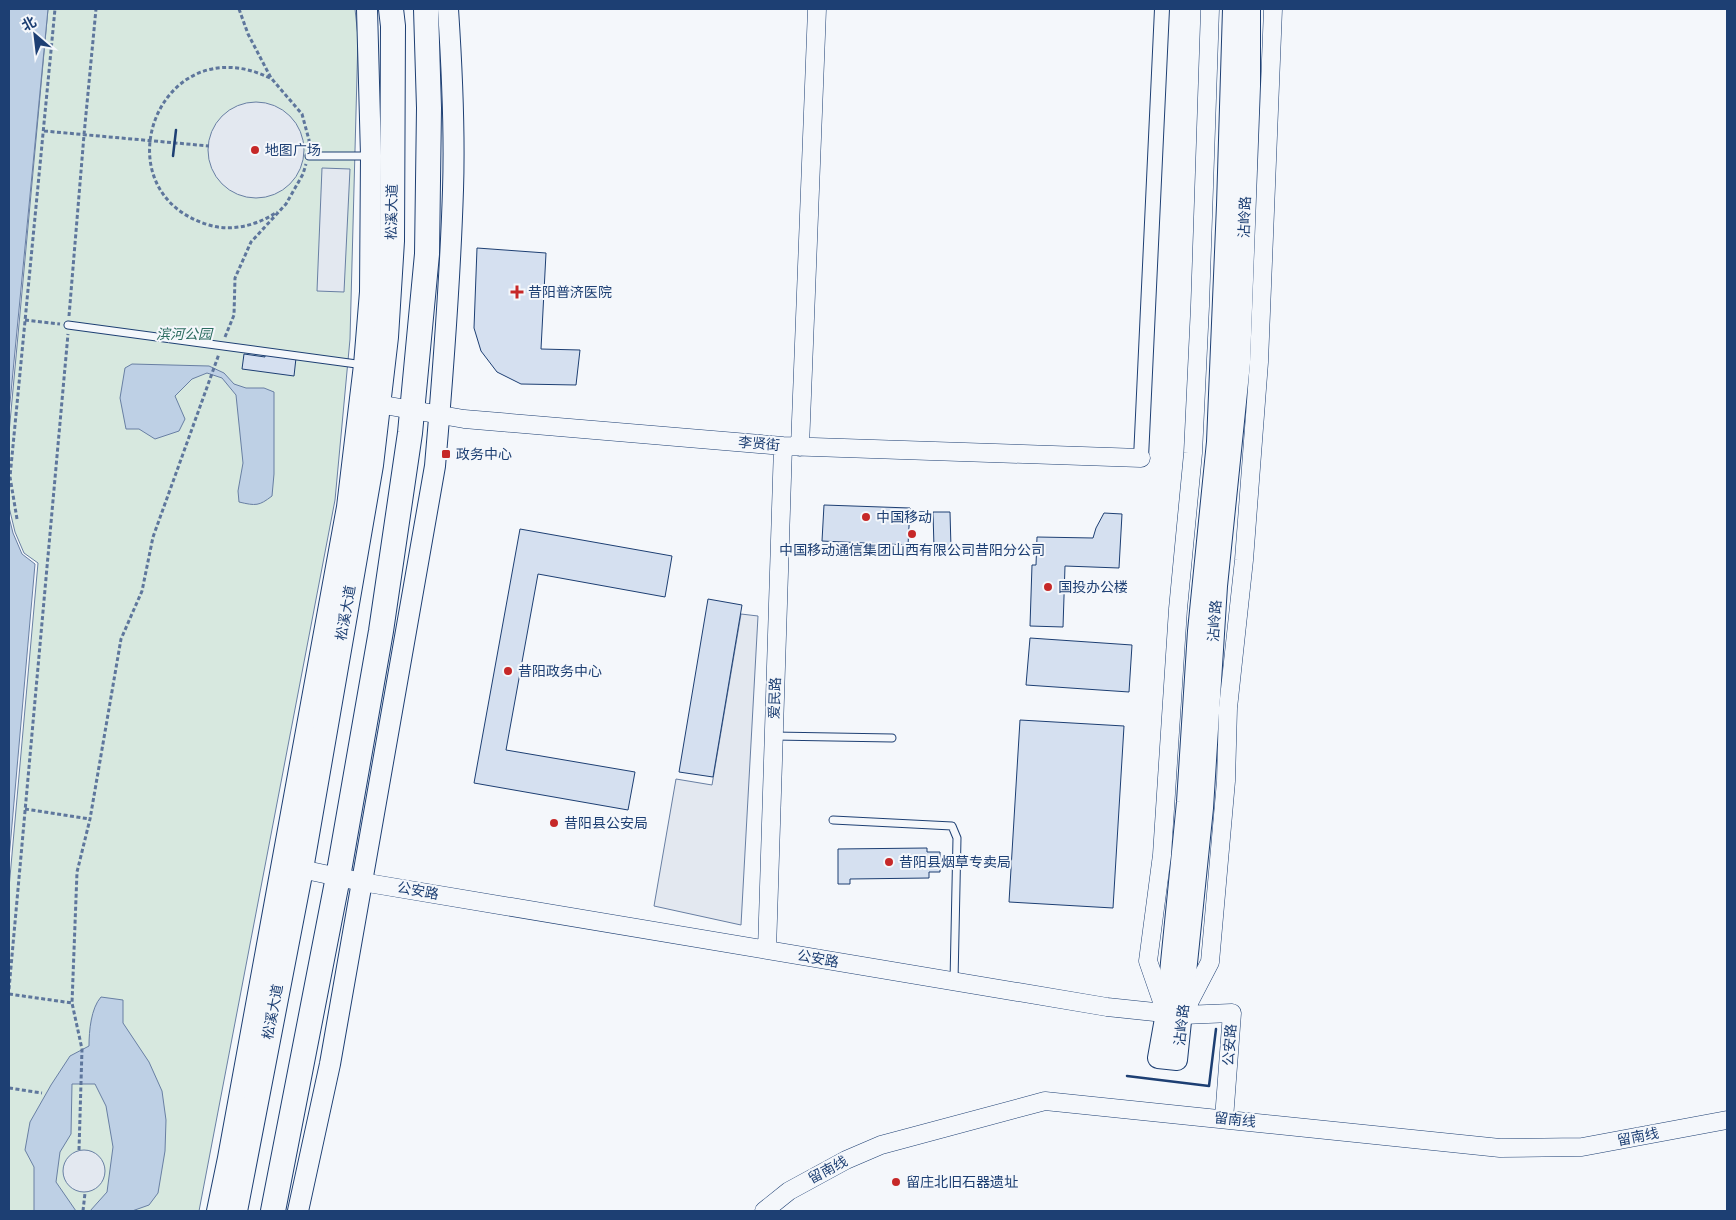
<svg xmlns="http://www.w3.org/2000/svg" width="1736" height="1220" font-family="Bitter,'Noto Sans SC',serif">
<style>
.green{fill:#d7e8df;stroke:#687fa3}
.parking{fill:#e3e8f0;stroke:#687fa3}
.water{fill:#bed0e5;stroke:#687fa3}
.building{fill:#d5e0f0;stroke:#1d3f73}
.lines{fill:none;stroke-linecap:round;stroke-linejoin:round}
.service-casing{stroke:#1d3f73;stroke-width:9}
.minor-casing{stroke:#1d3f73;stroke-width:16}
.tertiary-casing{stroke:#1d3f73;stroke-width:19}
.secondary-casing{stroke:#1d3f73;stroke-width:22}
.trunk-casing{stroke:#1d3f73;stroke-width:26}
.path{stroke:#5e769c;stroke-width:3;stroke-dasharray:4 2.5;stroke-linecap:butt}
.service{stroke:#f4f7fb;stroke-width:7}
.minor{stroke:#f4f7fb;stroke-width:14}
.tertiary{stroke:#f4f7fb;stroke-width:18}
.secondary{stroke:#f4f7fb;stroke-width:20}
.trunk{stroke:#f4f7fb;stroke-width:24}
.wall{stroke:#1d3f73;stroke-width:2.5}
.poi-dot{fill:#c62828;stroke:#f4f7fb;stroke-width:2}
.labels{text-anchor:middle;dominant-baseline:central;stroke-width:4;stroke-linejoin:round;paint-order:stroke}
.poi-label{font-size:14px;fill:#1d3f73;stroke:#f4f7fb;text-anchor:start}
.street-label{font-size:14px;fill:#1d3f73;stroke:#f4f7fb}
.park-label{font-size:14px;font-style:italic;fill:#2c6c60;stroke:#f4f7fb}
</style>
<rect width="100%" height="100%" fill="#f4f7fb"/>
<!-- green -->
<path class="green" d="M48 9H355L358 37 350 339 335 500 199 1211H9V888L38 563 24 553 15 532 9 507V433Z"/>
<!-- parking -->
<path class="parking" d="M208 150a48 48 0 1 1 96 0a48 48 0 1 1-96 0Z
M322 168 350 169 344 292 317 291Z
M741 614 758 616 741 925 654 906 676 779 712 785Z
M63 1171a21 21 0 1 1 42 0a21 21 0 1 1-42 0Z"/>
<!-- water -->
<path class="water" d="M9 9H48L9 413Z
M132 364 209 366 224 373 234 384 246 388H264L274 392V474L272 496C259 506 256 506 239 502L238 491 243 463 236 395 222 378 207 373 192 379 175 396 185 419 179 431 155 439 139 429H126L120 398 125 368Z
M9 517 13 533 22 554 35 564 9 859Z
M101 997 123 1000V1023L149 1062 162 1091 166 1120 165 1151 158 1193 149 1205 132 1211H90L107 1192 113 1147 106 1106 95 1084H72L71 1134 60 1152 56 1182 76 1211H34V1167L25 1150 30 1122 51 1085 70 1056 89 1046C89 1031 91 1008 101 997Z"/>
<!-- building -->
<path class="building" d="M477 248 546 253 541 349 580 350 576 385 521 384 497 372 481 351 474 328Z
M244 354 265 357V354L296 358 294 376 242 369Z
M824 505 910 508 908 545 822 541Z
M933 512H950L951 548H934Z
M1104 513 1122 514 1119 568 1065 566 1063 627 1030 626 1032 565H1036L1037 537 1093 538 1096 528Z
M520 529 672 556 665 597 538 574 506 750 635 772 628 810 474 783Z
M708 599 742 605 713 777 679 772Z
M1030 638 1132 645 1129 692 1026 685Z
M1020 720 1124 726 1113 908 1009 902Z
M927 848V852H940V872H929V878L850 879V884H838V849Z"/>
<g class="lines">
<!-- service casing -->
<g class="service-casing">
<path id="service" d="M309 156H369
M68 325 364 365
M774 736 892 738
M833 820 952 826 957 838 954 981"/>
</g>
<!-- minor casing -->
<g class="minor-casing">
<path id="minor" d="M1141 458 1162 9"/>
</g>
<!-- tertiary casing -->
<g class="tertiary-casing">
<path id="tertiary" d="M378 404 464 419 783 446 1141 458
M800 447 817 9
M301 869 362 882 1107 1007 1183 1015 1232 1013 1224 1119
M767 950 783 446
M1166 1013 1148 961 1162 855 1178 609 1193 453 1200 306 1210 9
M1183 1014 1210 962 1226 781 1228 708 1244 560 1259 362 1273 9
M764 1211 789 1191 846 1160 881 1145 1045 1101 1500 1148 1582 1147 1727 1120"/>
</g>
<!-- secondary casing -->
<g class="secondary-casing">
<path id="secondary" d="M1233 9 1227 205 1217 442 1198 631 1187 802 1166 1013 1158 1058 1177 1060 1203 808 1217 586 1240 363 1250 86V9
M217 1211 228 1158 347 507 364 365 370 292 371 156 367 9
M298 1211 330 1064 435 466C443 374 450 283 453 190 455 130 452 69 448 9"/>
</g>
<!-- trunk casing -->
<g class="trunk-casing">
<path id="trunk" d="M235 1211 301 869 371 465 386 337 392 241 393 26 391 9
M273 1211 338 877 381 631 410 433 427 254 429 108 426 9"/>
</g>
<!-- path -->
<path class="path" d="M239 9 248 34 271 78 302 114 309 140V146
M270 78C158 24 97 192 209 225 232 232 258 225 277 212
M44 131 209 146
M69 316 84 135 96 9
M25 320 60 324
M225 337 234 315 235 278 251 242 286 204 303 174 306 164
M17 519 10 477 55 9
M25 809 90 819
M9 989 68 334
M9 994 72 1003
M9 1088 42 1093
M79 1150 82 1049 72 1003 77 872 90 819 121 639 142 591 153 537 219 354
M83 1211 85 1193"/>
<!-- service -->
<use href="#service" class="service"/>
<!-- minor -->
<use href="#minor" class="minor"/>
<!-- tertiary -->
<use href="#tertiary" class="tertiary"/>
<!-- secondary -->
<use href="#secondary" class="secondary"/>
<!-- trunk -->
<use href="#trunk" class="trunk"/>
<!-- wall -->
<path class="wall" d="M173 156 176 130
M1127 1076 1209 1086 1216 1029"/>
</g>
<!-- markers -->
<g class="poi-dot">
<circle cx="255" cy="150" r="5"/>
<path d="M514.5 284.5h5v5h5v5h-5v5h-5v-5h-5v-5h5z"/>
<rect x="441" y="449" width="10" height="10" rx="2.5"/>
<circle cx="866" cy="517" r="5"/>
<circle cx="912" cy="534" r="5"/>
<circle cx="1048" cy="587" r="5"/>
<circle cx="508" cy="671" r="5"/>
<circle cx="554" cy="823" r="5"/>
<circle cx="889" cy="862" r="5"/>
<circle cx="896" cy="1182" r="5"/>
</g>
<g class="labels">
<!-- poi labels -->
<g class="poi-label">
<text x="265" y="150">地图广场</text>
<text x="528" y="292">昔阳普济医院</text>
<text x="456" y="454">政务中心</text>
<text x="876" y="517">中国移动</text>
<text x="912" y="550" text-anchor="middle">中国移动通信集团山西有限公司昔阳分公司</text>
<text x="1058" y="587">国投办公楼</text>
<text x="518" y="671">昔阳政务中心</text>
<text x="564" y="823">昔阳县公安局</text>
<text x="899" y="862">昔阳县烟草专卖局</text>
<text x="906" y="1182">留庄北旧石器遗址</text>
</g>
<!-- street labels -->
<g class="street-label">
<text transform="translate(392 212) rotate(-89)">松溪大道</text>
<text transform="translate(1245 217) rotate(-88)">沾岭路</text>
<text transform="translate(759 444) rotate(5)">李贤街</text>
<text transform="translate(346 613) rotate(-80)">松溪大道</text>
<text transform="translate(1215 621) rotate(-86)">沾岭路</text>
<text transform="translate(775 698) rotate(-88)">爱民路</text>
<text transform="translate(418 891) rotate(10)">公安路</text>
<text transform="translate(818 959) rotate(10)">公安路</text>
<text transform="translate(273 1012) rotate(-79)">松溪大道</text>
<text transform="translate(1182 1025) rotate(-84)">沾岭路</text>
<text transform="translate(1230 1045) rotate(-86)">公安路</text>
<text transform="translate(1235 1120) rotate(6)">留南线</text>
<text transform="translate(1638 1137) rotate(-11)">留南线</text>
<text transform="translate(828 1170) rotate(-28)">留南线</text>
</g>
<!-- park labels -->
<g class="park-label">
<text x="184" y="334">滨河公园</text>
</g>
</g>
<!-- border -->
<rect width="1736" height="1220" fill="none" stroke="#1d3f73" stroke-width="20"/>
<!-- north arrow -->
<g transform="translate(35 35) rotate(332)" stroke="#f4f7fb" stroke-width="4" paint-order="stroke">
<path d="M0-4L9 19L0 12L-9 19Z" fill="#1d3f73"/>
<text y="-8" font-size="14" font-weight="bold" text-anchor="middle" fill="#1d3f73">北</text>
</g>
</svg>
